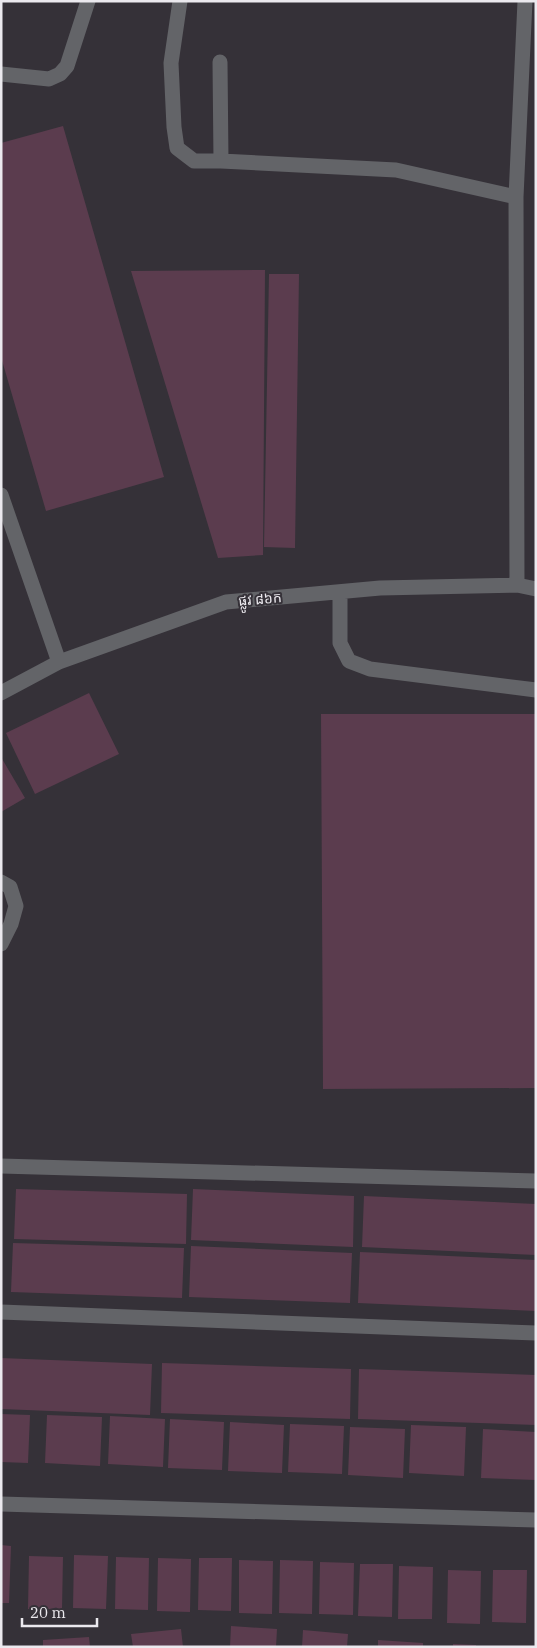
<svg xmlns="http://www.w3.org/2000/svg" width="537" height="1648" font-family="'IBM Plex Serif','Noto Sans Khmer',serif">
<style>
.building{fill:#5b3c4e}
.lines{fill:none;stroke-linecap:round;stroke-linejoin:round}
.minor{stroke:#636468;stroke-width:15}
.labels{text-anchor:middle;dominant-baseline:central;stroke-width:4;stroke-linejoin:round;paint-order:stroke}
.street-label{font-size:14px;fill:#ebe9ee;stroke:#353138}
</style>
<rect width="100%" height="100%" fill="#353138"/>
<!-- building -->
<path class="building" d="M63 126 164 477 46 511 1 357V143Z
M265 270 263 555 218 558 131 271Z
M269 274H299L295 548 264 547Z
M89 693 119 754 35 794 6 733Z
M321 714H536V1088L323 1089Z
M1 757 25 798 1 812Z
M16 1189 187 1194 186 1244 14 1239Z
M193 1189 354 1196 353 1247 191 1240Z
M364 1196 536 1204V1255L362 1247Z
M13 1243 184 1248 182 1298 11 1292Z
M191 1246 352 1253 350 1303 189 1297Z
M360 1252 536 1260V1311L358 1303Z
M1 1358 152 1364 150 1415 1 1409Z
M162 1363 351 1369 350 1419 161 1413Z
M359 1369 536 1375V1425L358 1419Z
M1 1414 30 1415 28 1463 1 1462Z
M47 1415 102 1417 100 1466 45 1463Z
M110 1416 165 1419 163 1467 108 1464Z
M170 1419 224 1422 222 1470 168 1468Z
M230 1422 284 1425 282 1473 228 1471Z
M290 1424 344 1426 342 1474 288 1472Z
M411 1425 466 1427 464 1476 409 1473Z
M350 1427 405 1429 403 1478 348 1475Z
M483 1429 536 1432V1480L481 1478Z
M1 1545 11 1546 9 1603H1Z
M74 1555 108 1556 106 1609 73 1608Z
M29 1556 63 1557 62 1609H28Z
M116 1557 149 1558 148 1610 115 1609Z
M158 1558 191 1559 190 1612 157 1611Z
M199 1558H232L231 1611 198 1610Z
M239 1560 273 1561 272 1614 239 1613Z
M280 1560 313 1561 312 1614 279 1613Z
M320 1562 354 1563 353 1615 319 1614Z
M360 1564H393L392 1617 358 1616Z
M399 1566 433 1567 432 1619H398Z
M448 1570 481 1571 480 1624 447 1623Z
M493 1570H527L526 1623 492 1622Z
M231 1626 277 1629 276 1647H230Z
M181 1629 183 1647H133L131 1634Z
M303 1630 348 1634 347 1647H302Z
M89 1637 90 1647H43V1640Z
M378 1640 423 1643V1647H378Z
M453 1644 476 1645V1647H453Z"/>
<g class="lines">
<!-- minor -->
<path class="minor" d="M180 1 171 63 174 127 177 148 194 161H221
M220 62 221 161 396 170 516 197
M1 74 49 79 60 74 67 66 88 1
M1 495 59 662
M517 585 516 197 525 1
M340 592V643L349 661 370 669 536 690
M1 693 59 662 226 602 380 588 517 585 536 589
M1 882 10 887 16 906 11 924 1 944
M1 1166 536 1181
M1 1312 536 1333
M1 1504 536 1520"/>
</g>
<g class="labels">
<!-- street labels -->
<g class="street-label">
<text transform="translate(260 599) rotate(-5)">ផ្លូវ ៨៦ក</text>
</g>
</g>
<!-- border -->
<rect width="537" height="1648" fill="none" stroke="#ebe9ee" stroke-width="5"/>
<!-- scale -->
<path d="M22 1618v8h75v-8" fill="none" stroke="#ebe9ee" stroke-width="2.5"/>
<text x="30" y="1618" font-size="15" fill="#ebe9ee" stroke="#353138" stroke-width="4" paint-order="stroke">20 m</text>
</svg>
